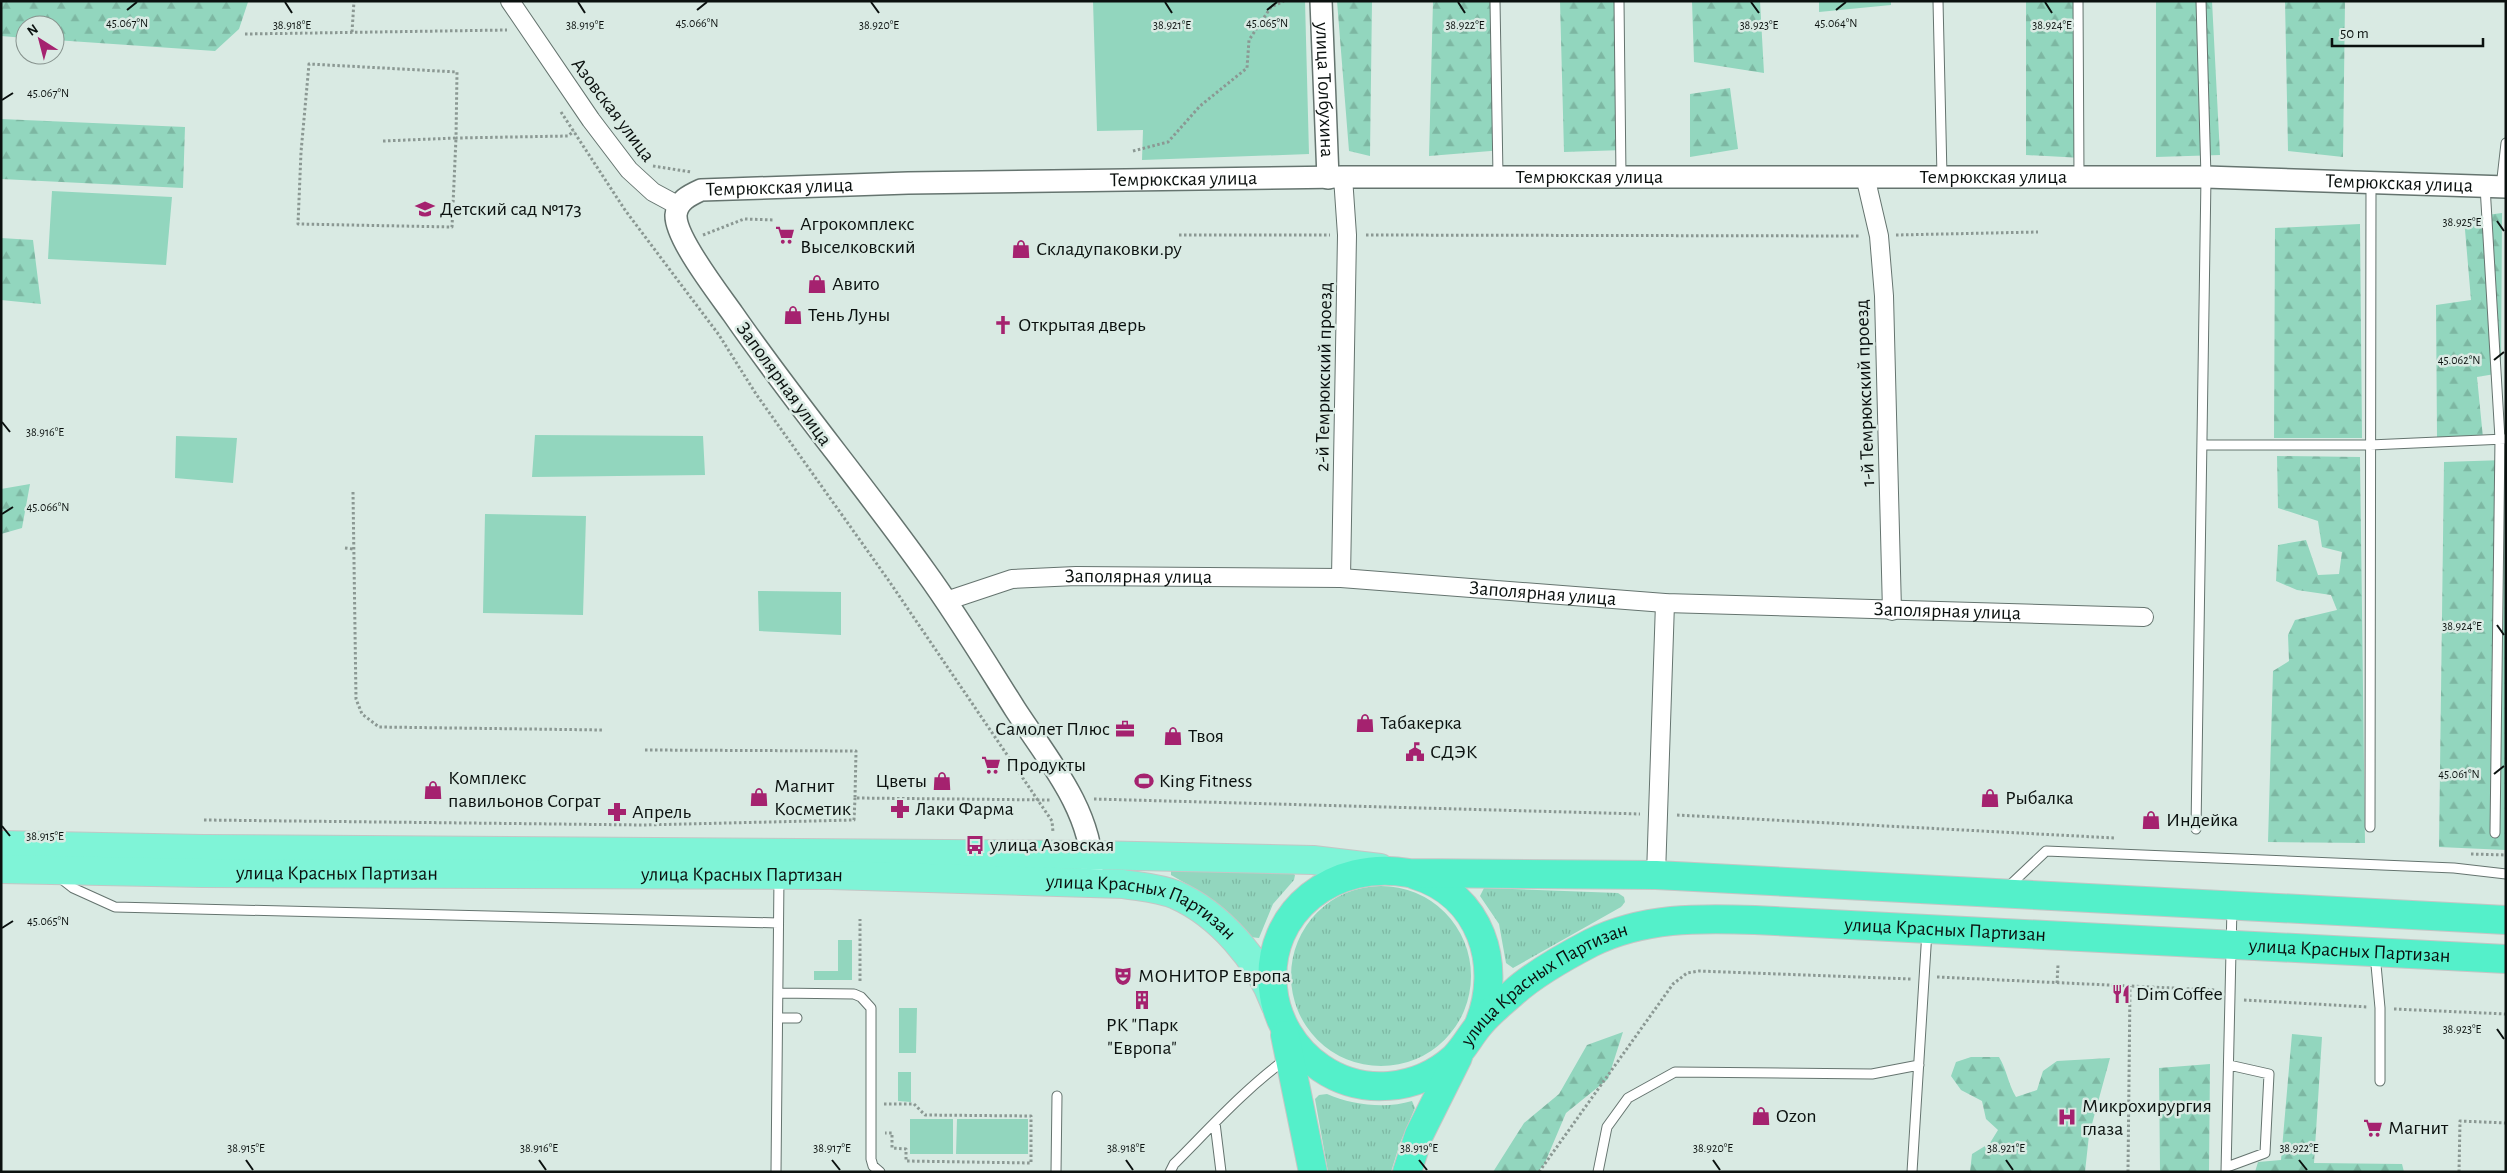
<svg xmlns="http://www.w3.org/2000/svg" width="2507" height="1173" font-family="'Alegreya Sans',sans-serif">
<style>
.grass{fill:url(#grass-tufts)}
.forest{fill:url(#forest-firs)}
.park{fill:#92d6be}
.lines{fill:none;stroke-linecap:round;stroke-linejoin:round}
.service-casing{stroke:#65746f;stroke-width:11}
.minor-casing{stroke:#65746f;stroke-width:20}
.tertiary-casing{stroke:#65746f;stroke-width:24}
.primary-casing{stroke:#c4c6c5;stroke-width:30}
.trunk-casing{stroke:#c4c6c5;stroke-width:30}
.path{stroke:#8b9893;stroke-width:3;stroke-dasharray:2.5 2.5;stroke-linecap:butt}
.service{stroke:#fff;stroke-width:9}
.minor{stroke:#fff;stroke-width:18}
.tertiary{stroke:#fff;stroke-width:21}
.primary{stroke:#7ff4d7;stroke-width:28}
.trunk{stroke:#54f0ca;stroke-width:28}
.ticks{fill:none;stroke:#0b110f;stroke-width:2}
.labels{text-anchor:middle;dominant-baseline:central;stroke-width:5;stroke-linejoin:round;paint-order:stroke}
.street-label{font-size:20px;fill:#0b110f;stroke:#d9eae3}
.poi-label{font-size:20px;fill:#0b110f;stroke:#d9eae3;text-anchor:start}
.ticks-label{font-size:12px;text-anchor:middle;fill:#0b110f;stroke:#d9eae3;stroke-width:5;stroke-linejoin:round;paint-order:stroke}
</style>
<defs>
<pattern id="grass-tufts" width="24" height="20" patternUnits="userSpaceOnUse" patternTransform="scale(1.25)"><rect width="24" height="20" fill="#92d6be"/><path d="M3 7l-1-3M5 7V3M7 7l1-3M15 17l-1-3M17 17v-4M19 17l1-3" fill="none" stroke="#7db7a2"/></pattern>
<pattern id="forest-firs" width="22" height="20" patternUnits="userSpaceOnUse" patternTransform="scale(1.25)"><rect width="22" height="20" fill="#92d6be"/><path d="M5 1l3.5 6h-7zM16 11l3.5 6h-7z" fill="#7db7a2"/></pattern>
</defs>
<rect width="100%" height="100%" fill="#d9eae3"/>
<!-- grass -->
<path class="grass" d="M1171 867 1290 870 1295 875 1294 880 1273 904 1259 938 1250 937 1226 913 1199 891 1171 875Z
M1291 976a90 90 0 1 1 180 0a90 90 0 1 1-180 0Z
M1484 888 1618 893 1624 897 1625 902 1621 907 1513 968 1506 963 1499 924 1480 896Z
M1327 1094C1352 1105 1386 1109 1412 1101L1415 1108 1400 1143 1391 1172H1328L1315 1099 1319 1095Z"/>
<!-- forest -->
<path class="forest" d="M1 1H229L248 2 239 29 215 51 55 40V25H25V38L1 36Z
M1337 1H1372L1370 156 1349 151Z
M1433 1H1497L1503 150 1429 156Z
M1560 1H1623L1624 150 1564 152Z
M1692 1H1760L1764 73 1694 62Z
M2026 1H2082L2083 158 2026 155Z
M2156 1H2212L2220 155 2156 157Z
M2285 1H2345L2343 157 2288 151Z
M1730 88 1738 149 1690 157V94Z
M1 119 185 127 183 188 1 179Z
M2502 213 2501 373 2477 377 2483 438 2437 437 2436 305 2471 300 2464 218Z
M2360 224 2362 438H2274L2275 228Z
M1 238 33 240 41 304 1 300Z
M2277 456 2360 457 2365 843 2268 842 2273 671 2289 661 2288 635 2295 620 2337 610 2331 595 2297 590 2276 581 2278 545 2306 540 2318 575 2339 574 2342 552 2322 547 2318 521 2278 508Z
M2504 460 2506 850 2439 847 2444 462Z
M30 484 22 528 1 534V489Z
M1623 1032 1608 1079 1566 1113 1544 1165 1537 1172H1493L1524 1123 1559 1094 1587 1045Z
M2292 1034 2322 1037 2314 1163 2402 1164 2404 1172H2255L2258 1162 2281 1160Z
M1971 1057H1999C2007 1070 2008 1084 2016 1097L2037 1090 2043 1071 2057 1061 2110 1058 2089 1135 2085 1172H1970L1972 1154 1990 1143 1998 1130 1986 1119 1982 1101 1961 1090 1951 1076 1956 1062Z
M2210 1064 2209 1172H2160L2159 1068Z"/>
<!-- park -->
<path class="park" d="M1093 1H1305L1309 154 1142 160 1143 130 1097 131Z
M1819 1H1891V5L1819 12Z
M52 191 172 197 166 265 48 259Z
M535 435 703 436 705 475 532 477Z
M176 436 237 438 233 483 175 478Z
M485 514 586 516 583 615 483 613Z
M758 591 841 592V635L759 631Z
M838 940H852V980H814V971H838Z
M899 1008H917L916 1053H899Z
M898 1072H911V1102L898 1101Z
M910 1119H953V1154H910Z
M957 1119H1028V1154H956Z"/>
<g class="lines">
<!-- service casing -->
<g class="service-casing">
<path id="service" d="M1495 1 1498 176
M1619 1 1621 177
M1938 1 1942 176
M2078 1 2079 177
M2485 186 2500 439 2495 833
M2501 187 2506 143
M2203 445H2370L2505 439
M2370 827 2371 183
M2196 829 2206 177 2201 1
M59 877 73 888 115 907 778 923
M2007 888 2046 851 2454 868 2506 874
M2375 954 2380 1008V1081
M778 993 854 994 861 997 871 1008V1159L873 1166 880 1172
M778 1018H797
M1215 1123 1221 1172
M2227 1167 2265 1153 2269 1074 2229 1065
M776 1172 779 877
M1056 1172 1057 1096
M1170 1172 1174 1164C1210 1128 1245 1089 1286 1059
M1598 1172 1607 1127 1628 1098 1675 1072 1872 1074 1919 1065
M1912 1172 1927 931
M2226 1172 2232 907"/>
</g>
<!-- minor casing -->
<g class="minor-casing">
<g id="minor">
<path d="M510 1 591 120 629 170 653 192 679 206"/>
<path d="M1865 176 1879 236 1884 296 1892 611"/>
<path d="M1341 578 1347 235 1343 177"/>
<path id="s1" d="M946 601 1012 579 1076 576 1341 578 1665 603 2144 617"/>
<path d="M1656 875 1665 603"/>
</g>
</g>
<!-- tertiary casing -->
<g class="tertiary-casing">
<g id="tertiary">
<path id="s2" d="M1321 1 1328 178"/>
<path id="s3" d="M1092 870C1092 810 1046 757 1015 709 986 663 957 615 925 571 863 484 794 402 733 314 719 294 675 238 676 215 677 201 690 195 701 190L908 183 1343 177H2206L2506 187"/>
</g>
</g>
<!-- primary casing -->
<g class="primary-casing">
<g id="primary">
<path d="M1 845 203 849 1092 855 1313 860 1380 868"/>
<path id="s4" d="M1 869 202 873 831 875 1123 884C1141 887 1159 888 1176 895 1219 914 1259 960 1275 1004"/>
</g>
</g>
<!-- trunk casing -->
<g class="trunk-casing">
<g id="trunk">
<path d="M1415 875C1481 895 1503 965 1479 1024"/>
<path id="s5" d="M2506 920 1656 875 1409 873C1336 859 1265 910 1273 988 1276 1020 1294 1050 1321 1068 1362 1096 1417 1091 1454 1058 1465 1047 1471 1034 1481 1023 1490 1012 1502 1003 1513 993 1535 973 1564 957 1591 943 1643 917 1699 918 1755 920L2506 959"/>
<path d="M1285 1035 1313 1172"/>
<path d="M1407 1172 1419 1135 1458 1057"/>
</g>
</g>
<!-- path -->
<path class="path" d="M352 32 354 1
M245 34 507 30
M561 112 625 210 719 335 756 394 889 581 1052 821 1053 832
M383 141 456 138 452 227 298 224 301 152 309 64 457 72 456 138 568 136 574 131
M1133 151 1168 142 1200 106 1247 68 1249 40 1271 7 1284 1
M653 166 691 172
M703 235 744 219 774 220
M1179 235H1330
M1366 235 1860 236
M1896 235 2038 232
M353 492 356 699 362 714 379 727 603 730
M345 548 353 549
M645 750 856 751 855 798 1051 800
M1094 799 1640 814
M1677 815 2115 838
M204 820 643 825 854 820 855 798
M2471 854 2506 855
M1937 977 2215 990
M860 981V919
M2057 983 2058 965
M2244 1000 2368 1007
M2394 1009 2506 1014
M884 1104H914L925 1115 1031 1116V1163L906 1161V1149L892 1148V1133H885
M1539 1172 1673 984 1687 973 1699 971 1911 979
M2128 1172 2130 986
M2459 1172 2460 1121 2506 1123"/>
<!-- service -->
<use href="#service" class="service"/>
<!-- minor -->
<use href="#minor" class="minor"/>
<!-- tertiary -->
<use href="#tertiary" class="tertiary"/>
<!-- primary -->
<use href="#primary" class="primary"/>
<!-- trunk -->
<use href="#trunk" class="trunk"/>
</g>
<!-- ticks -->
<path class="ticks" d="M285 2 292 13M578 2 585 13M871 2 879 13M1165 2 1172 13M1458 2 1465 13M1751 2 1759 13M2045 2 2052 13M127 10 137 2M697 10 707 2M1267 10 1277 2M1836 10 1846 2M2 100 13 93M2497 221 2504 231M2494 360 2504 352M2 422 10 432M2 514 13 507M2497 625 2504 635M2494 774 2504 766M2 826 10 836M2 928 13 921M2497 1029 2504 1039M246 1160 253 1170M539 1160 546 1170M832 1160 840 1170M1126 1160 1133 1170M1419 1160 1427 1170M1713 1160 1720 1170M2006 1160 2013 1170M2299 1160 2307 1170"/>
<!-- icons -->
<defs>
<g id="school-bare" transform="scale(1.5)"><path d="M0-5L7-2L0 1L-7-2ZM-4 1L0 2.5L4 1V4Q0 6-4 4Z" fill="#a5226f" stroke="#d9eae3" stroke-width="2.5" paint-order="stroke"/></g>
<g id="supermarket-bare" transform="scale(1.5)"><path d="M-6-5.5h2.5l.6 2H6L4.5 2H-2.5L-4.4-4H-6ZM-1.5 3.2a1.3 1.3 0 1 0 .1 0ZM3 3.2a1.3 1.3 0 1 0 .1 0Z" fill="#a5226f" stroke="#d9eae3" stroke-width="2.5" paint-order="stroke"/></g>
<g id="shop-bare" transform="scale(1.5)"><path d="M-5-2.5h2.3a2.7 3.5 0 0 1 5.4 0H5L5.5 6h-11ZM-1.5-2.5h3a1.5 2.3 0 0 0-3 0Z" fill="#a5226f" stroke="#d9eae3" stroke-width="2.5" paint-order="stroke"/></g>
<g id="church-bare" transform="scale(1.5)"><path d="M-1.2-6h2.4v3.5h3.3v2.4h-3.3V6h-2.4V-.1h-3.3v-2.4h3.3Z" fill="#a5226f" stroke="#d9eae3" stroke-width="2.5" paint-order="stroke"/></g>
<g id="office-bare" transform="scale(1.5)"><path d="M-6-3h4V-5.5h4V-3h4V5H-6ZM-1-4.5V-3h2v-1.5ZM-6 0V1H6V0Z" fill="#a5226f" stroke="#d9eae3" stroke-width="2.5" paint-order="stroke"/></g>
<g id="civic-bare" transform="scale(1.5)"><path d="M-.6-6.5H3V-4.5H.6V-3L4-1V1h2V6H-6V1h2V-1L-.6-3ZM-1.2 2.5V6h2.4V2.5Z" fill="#a5226f" stroke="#d9eae3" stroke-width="2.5" paint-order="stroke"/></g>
<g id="stadium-bare" transform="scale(1.5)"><path d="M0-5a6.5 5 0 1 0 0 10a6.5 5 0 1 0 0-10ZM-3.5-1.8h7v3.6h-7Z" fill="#a5226f" stroke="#d9eae3" stroke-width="2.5" paint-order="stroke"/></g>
<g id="pharmacy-bare" transform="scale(1.5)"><path d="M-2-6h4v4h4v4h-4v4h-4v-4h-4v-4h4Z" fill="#a5226f" stroke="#d9eae3" stroke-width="2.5" paint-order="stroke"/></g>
<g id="bus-bare" transform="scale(1.5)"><path d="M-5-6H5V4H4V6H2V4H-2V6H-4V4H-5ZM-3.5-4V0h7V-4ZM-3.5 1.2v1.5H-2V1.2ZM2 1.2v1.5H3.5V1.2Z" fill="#a5226f" stroke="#d9eae3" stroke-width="2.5" paint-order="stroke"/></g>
<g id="theatre-bare" transform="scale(1.5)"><path d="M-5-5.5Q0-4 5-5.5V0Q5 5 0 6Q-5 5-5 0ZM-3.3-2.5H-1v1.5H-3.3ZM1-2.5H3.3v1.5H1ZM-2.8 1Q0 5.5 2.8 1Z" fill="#a5226f" stroke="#d9eae3" stroke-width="2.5" paint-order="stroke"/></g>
<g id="restaurant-bare" transform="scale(1.5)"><path d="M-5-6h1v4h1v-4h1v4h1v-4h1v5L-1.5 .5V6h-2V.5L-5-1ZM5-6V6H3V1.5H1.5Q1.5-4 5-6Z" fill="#a5226f" stroke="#d9eae3" stroke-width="2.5" paint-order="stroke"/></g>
<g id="building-bare" transform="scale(1.5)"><path d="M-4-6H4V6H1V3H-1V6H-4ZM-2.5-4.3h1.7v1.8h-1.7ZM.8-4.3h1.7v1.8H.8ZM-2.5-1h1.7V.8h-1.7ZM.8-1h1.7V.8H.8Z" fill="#a5226f" stroke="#d9eae3" stroke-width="2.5" paint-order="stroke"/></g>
<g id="hospital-bare" transform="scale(1.5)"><path d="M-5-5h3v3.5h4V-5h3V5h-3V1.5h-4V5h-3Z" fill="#a5226f" stroke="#d9eae3" stroke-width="2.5" paint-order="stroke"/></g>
</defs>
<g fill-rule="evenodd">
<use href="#school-bare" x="425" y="209"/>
<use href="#supermarket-bare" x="785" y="235"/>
<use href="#shop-bare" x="1021" y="249"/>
<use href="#shop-bare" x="817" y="284"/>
<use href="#shop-bare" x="793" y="315"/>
<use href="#church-bare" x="1003" y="325"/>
<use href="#shop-bare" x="1365" y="723"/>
<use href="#office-bare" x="1125" y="729"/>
<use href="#shop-bare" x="1173" y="736"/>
<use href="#civic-bare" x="1415" y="752"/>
<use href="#supermarket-bare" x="991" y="765"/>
<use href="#shop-bare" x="942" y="781"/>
<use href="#stadium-bare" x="1144" y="781"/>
<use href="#shop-bare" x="433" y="790"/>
<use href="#shop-bare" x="759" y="797"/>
<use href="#shop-bare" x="1990" y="798"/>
<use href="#pharmacy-bare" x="900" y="809"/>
<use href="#pharmacy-bare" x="617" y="812"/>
<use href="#shop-bare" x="2151" y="820"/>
<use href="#bus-bare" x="975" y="845"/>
<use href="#theatre-bare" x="1123" y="976"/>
<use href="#restaurant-bare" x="2121" y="994"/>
<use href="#building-bare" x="1142" y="1000"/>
<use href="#shop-bare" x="1761" y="1116"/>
<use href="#hospital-bare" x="2067" y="1117"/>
<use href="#supermarket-bare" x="2373" y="1128"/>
</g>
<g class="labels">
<!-- street labels -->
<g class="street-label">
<text stroke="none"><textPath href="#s2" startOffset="89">улица Толбухина</textPath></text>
<text transform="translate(613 110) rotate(53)">Азовская улица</text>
<text stroke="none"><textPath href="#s3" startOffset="1708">Темрюкская улица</textPath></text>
<text stroke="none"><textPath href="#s3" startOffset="2112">Темрюкская улица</textPath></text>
<text stroke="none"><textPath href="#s3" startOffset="1302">Темрюкская улица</textPath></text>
<text stroke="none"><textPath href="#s3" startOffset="2518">Темрюкская улица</textPath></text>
<text stroke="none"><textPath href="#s3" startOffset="898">Темрюкская улица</textPath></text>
<text transform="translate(1324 377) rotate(-89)">2-й Темрюкский проезд</text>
<text transform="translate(784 384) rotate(54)">Заполярная улица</text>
<text transform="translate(1865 393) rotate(-92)">1-й Темрюкский проезд</text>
<text stroke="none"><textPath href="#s1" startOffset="196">Заполярная улица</textPath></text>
<text stroke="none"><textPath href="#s1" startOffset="601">Заполярная улица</textPath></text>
<text stroke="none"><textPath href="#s1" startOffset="1006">Заполярная улица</textPath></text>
<text stroke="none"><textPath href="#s4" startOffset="336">улица Красных Партизан</textPath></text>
<text stroke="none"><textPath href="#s4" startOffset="741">улица Красных Партизан</textPath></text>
<text stroke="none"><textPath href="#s4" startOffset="1146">улица Красных Партизан</textPath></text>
<text stroke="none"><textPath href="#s5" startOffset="2085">улица Красных Партизан</textPath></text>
<text stroke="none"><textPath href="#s5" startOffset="2490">улица Красных Партизан</textPath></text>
<text stroke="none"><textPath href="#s5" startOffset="1665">улица Красных Партизан</textPath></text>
</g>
<!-- poi labels -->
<g class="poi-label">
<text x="440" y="209">Детский cад №173</text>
<text x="800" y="224">Агрокомплекс<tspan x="800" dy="23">Выселковский</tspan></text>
<text x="1036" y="249">Складупаковки.ру</text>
<text x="832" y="284">Авито</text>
<text x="808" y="315">Тень Луны</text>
<text x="1018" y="325">Открытая дверь</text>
<text x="1380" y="723">Табакерка</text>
<text x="1110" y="729" text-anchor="end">Самолет Плюс</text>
<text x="1188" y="736">Твоя</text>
<text x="1430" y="752">СДЭК</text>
<text x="1006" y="765">Продукты</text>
<text x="448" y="778">Комплекс<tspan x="448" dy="23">павильонов Сограт</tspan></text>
<text x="927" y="781" text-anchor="end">Цветы</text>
<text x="1159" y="781">King Fitness</text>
<text x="774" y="786">Магнит<tspan x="774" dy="23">Косметик</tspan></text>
<text x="2005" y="798">Рыбалка</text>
<text x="915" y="809">Лаки Фарма</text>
<text x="632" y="812">Апрель</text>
<text x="2166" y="820">Индейка</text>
<text x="990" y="845">улица Азовская</text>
<text x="1138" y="976">МОНИТОР Европа</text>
<text x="2136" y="994">Dim Coffee</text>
<text x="1142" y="1025" text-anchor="middle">РК "Парк<tspan x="1142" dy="23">"Европа"</tspan></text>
<text x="2082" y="1106">Микрохирургия<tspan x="2082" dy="23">глаза</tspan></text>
<text x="1776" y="1116">Ozon</text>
<text x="2388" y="1128">Магнит</text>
</g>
</g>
<g class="ticks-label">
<text x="127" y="27">45.067°N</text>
<text x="697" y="27">45.066°N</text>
<text x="1267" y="27">45.065°N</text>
<text x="1836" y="27">45.064°N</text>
<text x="292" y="29">38.918°E</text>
<text x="585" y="29">38.919°E</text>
<text x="879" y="29">38.920°E</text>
<text x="1172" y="29">38.921°E</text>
<text x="1465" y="29">38.922°E</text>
<text x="1759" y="29">38.923°E</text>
<text x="2052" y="29">38.924°E</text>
<text x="48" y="97">45.067°N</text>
<text x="2462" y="226">38.925°E</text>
<text x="2459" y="364">45.062°N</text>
<text x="45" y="436">38.916°E</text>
<text x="48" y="511">45.066°N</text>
<text x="2462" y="630">38.924°E</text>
<text x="2459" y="778">45.061°N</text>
<text x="45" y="840">38.915°E</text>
<text x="48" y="925">45.065°N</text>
<text x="2462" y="1033">38.923°E</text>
<text x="246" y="1152">38.915°E</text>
<text x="539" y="1152">38.916°E</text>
<text x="832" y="1152">38.917°E</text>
<text x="1126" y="1152">38.918°E</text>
<text x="1419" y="1152">38.919°E</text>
<text x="1713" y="1152">38.920°E</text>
<text x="2006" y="1152">38.921°E</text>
<text x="2299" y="1152">38.922°E</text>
</g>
<!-- border -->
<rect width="2507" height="1173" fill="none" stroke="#0b110f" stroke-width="5"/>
<!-- north arrow -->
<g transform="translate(40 40) rotate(324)"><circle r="24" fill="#d9eae3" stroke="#87938e"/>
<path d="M0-4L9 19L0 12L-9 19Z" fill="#a5226f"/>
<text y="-8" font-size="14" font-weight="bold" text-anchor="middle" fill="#0b110f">N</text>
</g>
<!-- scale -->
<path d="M2332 38v8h151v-8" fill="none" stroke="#0b110f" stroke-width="2.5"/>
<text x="2340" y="38" font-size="15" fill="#0b110f" stroke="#d9eae3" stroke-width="4" paint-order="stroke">50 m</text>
</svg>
